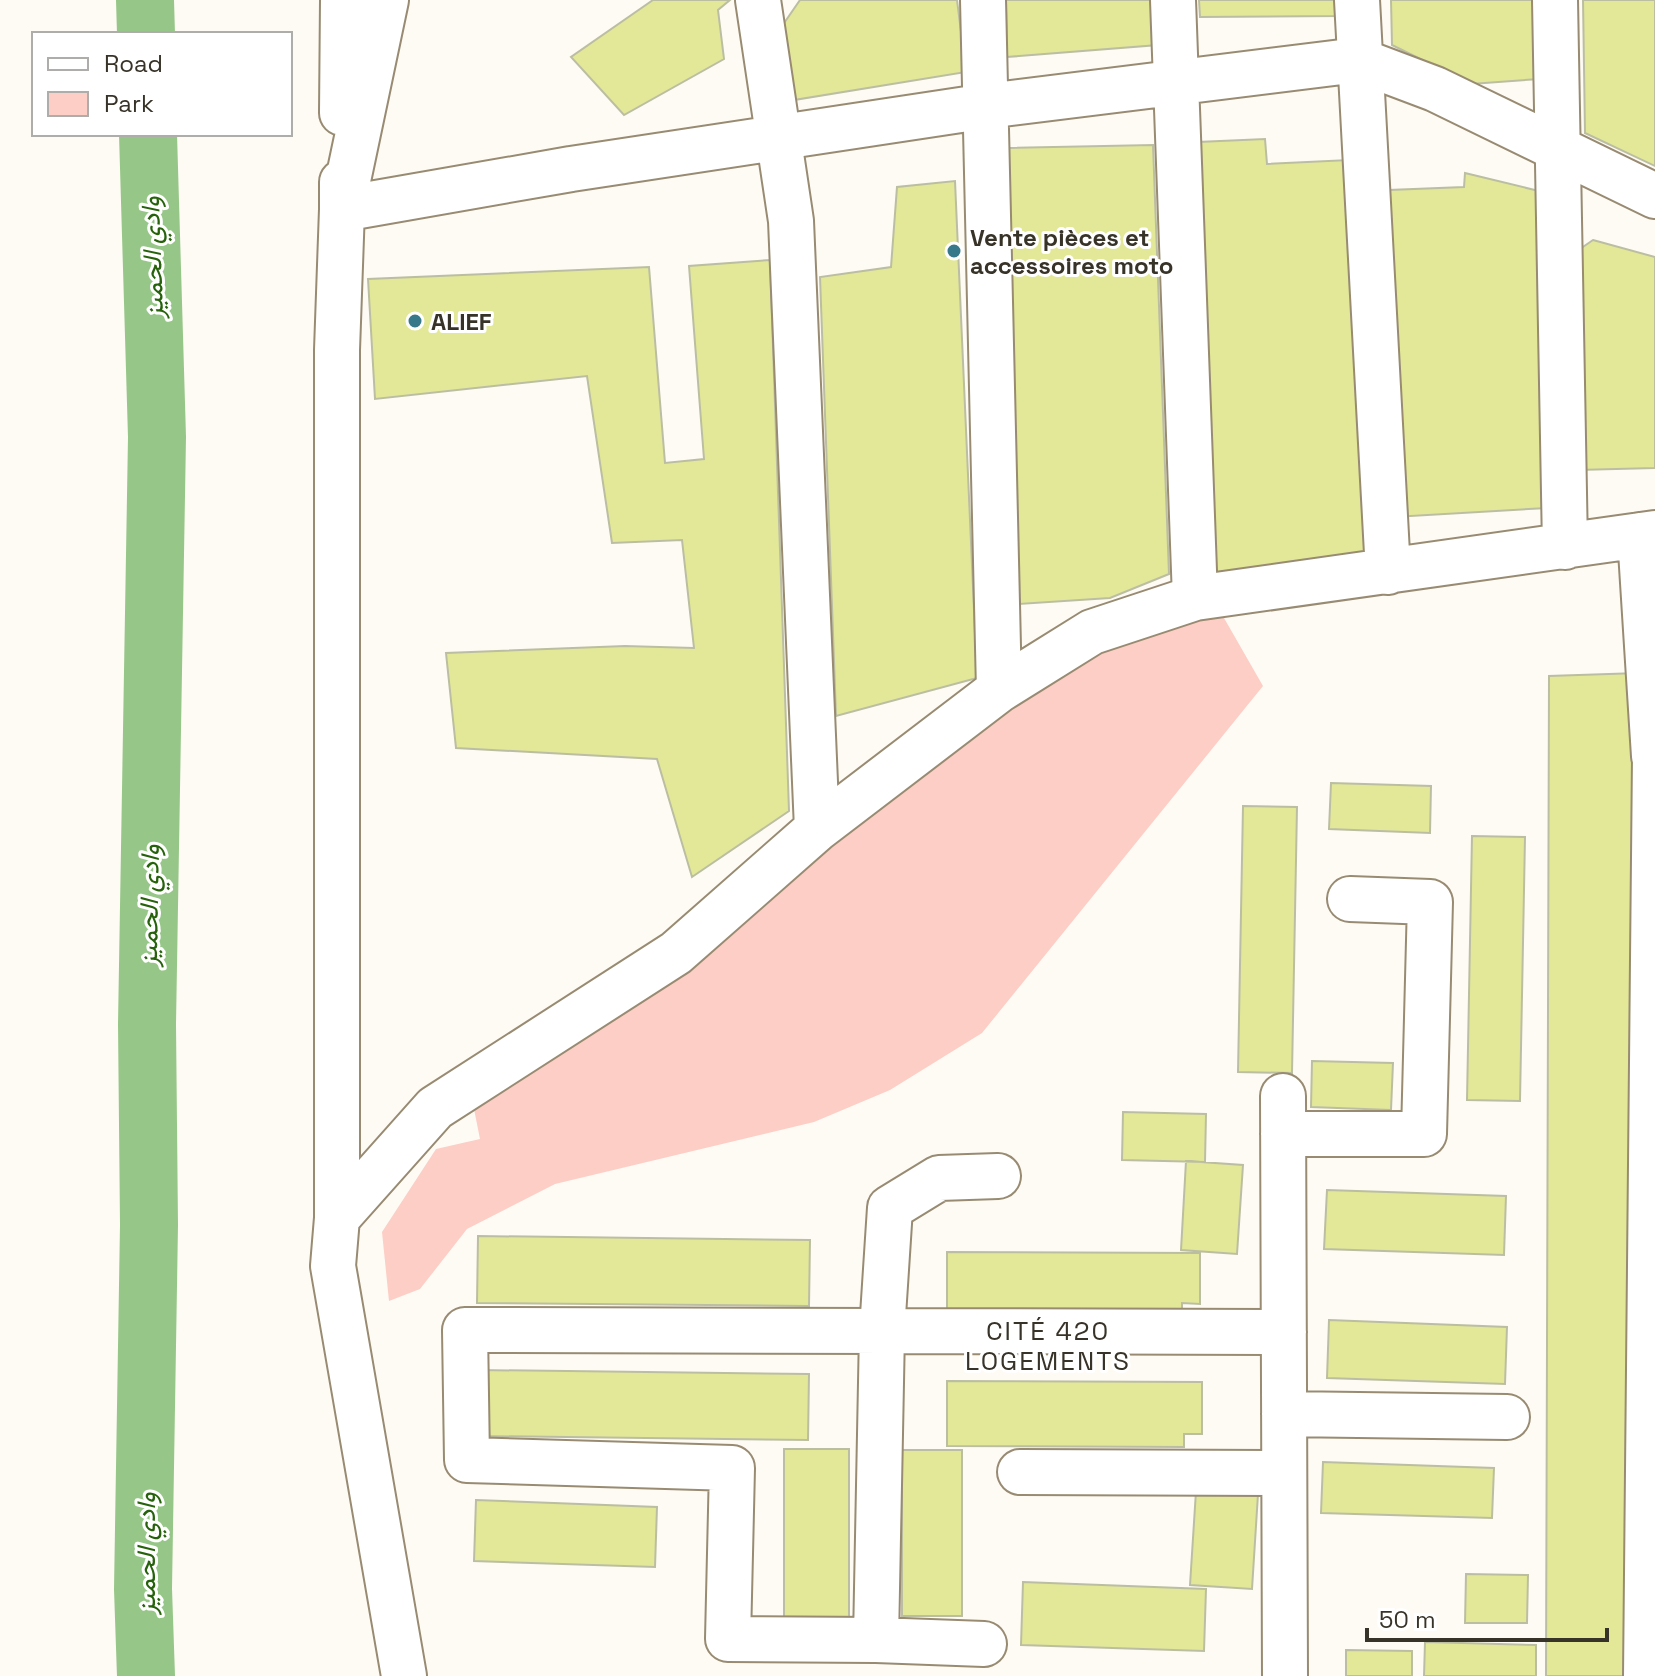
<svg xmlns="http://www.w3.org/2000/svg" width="1655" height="1676" font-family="'Space Grotesk',Vazirmatn,sans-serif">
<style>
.green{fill:#fccec5}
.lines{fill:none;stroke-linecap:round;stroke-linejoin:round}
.river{stroke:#97c788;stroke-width:58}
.building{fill:#e2e898;stroke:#bcbea2;stroke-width:2}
.minor-casing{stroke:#988b72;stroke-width:48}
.minor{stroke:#fff;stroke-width:44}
.poi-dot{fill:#37788b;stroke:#fff;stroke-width:3}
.labels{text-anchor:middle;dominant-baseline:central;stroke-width:6;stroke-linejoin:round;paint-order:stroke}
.poi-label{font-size:24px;font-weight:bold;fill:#383328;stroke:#fff;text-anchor:start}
.water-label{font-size:26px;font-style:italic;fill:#26620b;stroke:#fff}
.neighbourhood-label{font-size:26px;letter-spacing:2px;fill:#383328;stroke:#fff}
</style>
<rect width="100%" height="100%" fill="#fefbf5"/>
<!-- green -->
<path class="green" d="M1220 611 1263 686 982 1033 890 1090 814 1122 555 1184 467 1229 420 1289 389 1301 382 1232 436 1149 480 1139 473 1104 691 955 1084 651Z"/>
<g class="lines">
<!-- river -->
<path class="river" d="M145 0 146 34
M146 1676 143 1589 149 1225 147 1024 157 437 148 134"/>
</g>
<!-- building -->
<path class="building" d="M653 0H730L718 10 724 59 624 115 571 57Z
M800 0H957L966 72 794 100 780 29Z
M1006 0H1156L1158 45 1007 57Z
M1199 0H1340V16L1200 17Z
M1391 0H1537L1539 79 1471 84 1392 45Z
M1583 0H1655V166L1585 133Z
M1265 139 1267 164 1349 160 1366 564 1212 578 1198 142Z
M1153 145 1169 574 1110 598 1019 604 1007 148Z
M1465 173 1539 191 1547 508 1394 517 1389 190 1464 187Z
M955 181 977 678 836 716 820 277 891 267 897 187Z
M1593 240 1655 257V468L1578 470 1580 249Z
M770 260 789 811 692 877 657 759 456 748 446 653 625 646 694 648 682 540 612 543 587 376 375 399 368 279 649 267 665 463 704 459 689 266Z
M1638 673 1626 1676H1546L1549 676Z
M1331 783 1431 786 1430 833 1329 829Z
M1243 806 1297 807 1292 1073 1238 1072Z
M1472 836 1525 837 1520 1101 1467 1100Z
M1312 1061 1393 1063 1391 1110 1311 1107Z
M1123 1112 1206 1114 1205 1162 1122 1160Z
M1186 1161 1243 1165 1237 1254 1181 1250Z
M1327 1190 1506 1196 1504 1255 1324 1249Z
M478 1236 810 1240 809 1306 477 1303Z
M947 1252 1200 1253V1304L1182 1303V1316H947Z
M1329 1320 1507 1327 1505 1384 1327 1378Z
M477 1370 809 1374 808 1440 477 1436Z
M947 1381 1202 1382V1434H1184V1447L947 1446Z
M784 1449H849V1620H784Z
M902 1450H962V1616H902Z
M1323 1462 1494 1468 1492 1518 1321 1513Z
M1196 1491 1258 1494 1252 1589 1190 1585Z
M476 1500 657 1507 655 1567 474 1561Z
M1466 1574 1528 1575 1527 1623H1465Z
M1023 1582 1206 1589 1204 1651 1021 1645Z
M1425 1642 1536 1645V1676H1424Z
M1346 1650 1412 1651V1676H1346Z"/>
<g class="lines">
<!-- minor casing -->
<g class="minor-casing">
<path id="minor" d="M386 0 342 209 337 350V1218L333 1266 404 1676
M758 0 791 221 817 829
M983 0 999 690
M1173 0 1195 598
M1357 0 1388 572
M1555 0 1565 547
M342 113 343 0
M342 182V209L571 169 987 106 1358 60 1435 89 1655 196
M1640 535 1654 756
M1283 1096 1285 1676
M1283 1134H1424L1430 902 1350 899
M998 1176 939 1178 890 1208 882 1331 876 1640 728 1639 732 1468 467 1460 465 1330 1284 1332
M337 1218 435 1108 676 953 817 829 999 690 1092 632 1195 598 1655 533
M1284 1414 1507 1417
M1020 1472 1284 1473
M876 1640 984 1644
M1646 1676 1655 756"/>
</g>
<!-- minor -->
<use href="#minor" class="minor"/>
</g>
<!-- markers -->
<g class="poi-dot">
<circle cx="954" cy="251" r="8"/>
<circle cx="415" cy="321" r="8"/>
</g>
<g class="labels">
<!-- poi labels -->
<g class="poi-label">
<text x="970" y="237">Vente pièces et<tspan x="970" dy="28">accessoires moto</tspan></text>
<text x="431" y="321">ALIEF</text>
</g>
<!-- water labels -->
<g class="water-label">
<text transform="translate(152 257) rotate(-92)">وادي الحميز</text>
<text transform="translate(149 905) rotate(-89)">وادي الحميز</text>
<text transform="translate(146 1553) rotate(-90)">وادي الحميز</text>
</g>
<!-- neighbourhood labels -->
<g class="neighbourhood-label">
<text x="1048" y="1331">CITÉ 420<tspan x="1048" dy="30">LOGEMENTS</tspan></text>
</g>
</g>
<!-- legend -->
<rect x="32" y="32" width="260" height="104" fill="#ffffff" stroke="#afada9" stroke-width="2"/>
<rect x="48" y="58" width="40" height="12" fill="#ffffff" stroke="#afada9" stroke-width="2"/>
<text x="104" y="72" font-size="24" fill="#383328">Road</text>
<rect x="48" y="92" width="40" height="24" fill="#fccec5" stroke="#afada9" stroke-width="2"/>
<text x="104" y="112" font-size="24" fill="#383328">Park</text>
<!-- scale -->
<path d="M1367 1628v12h240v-12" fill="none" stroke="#383328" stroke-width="4"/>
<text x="1379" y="1628" font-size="24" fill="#383328" stroke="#ffffff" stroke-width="6" paint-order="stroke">50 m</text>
</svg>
